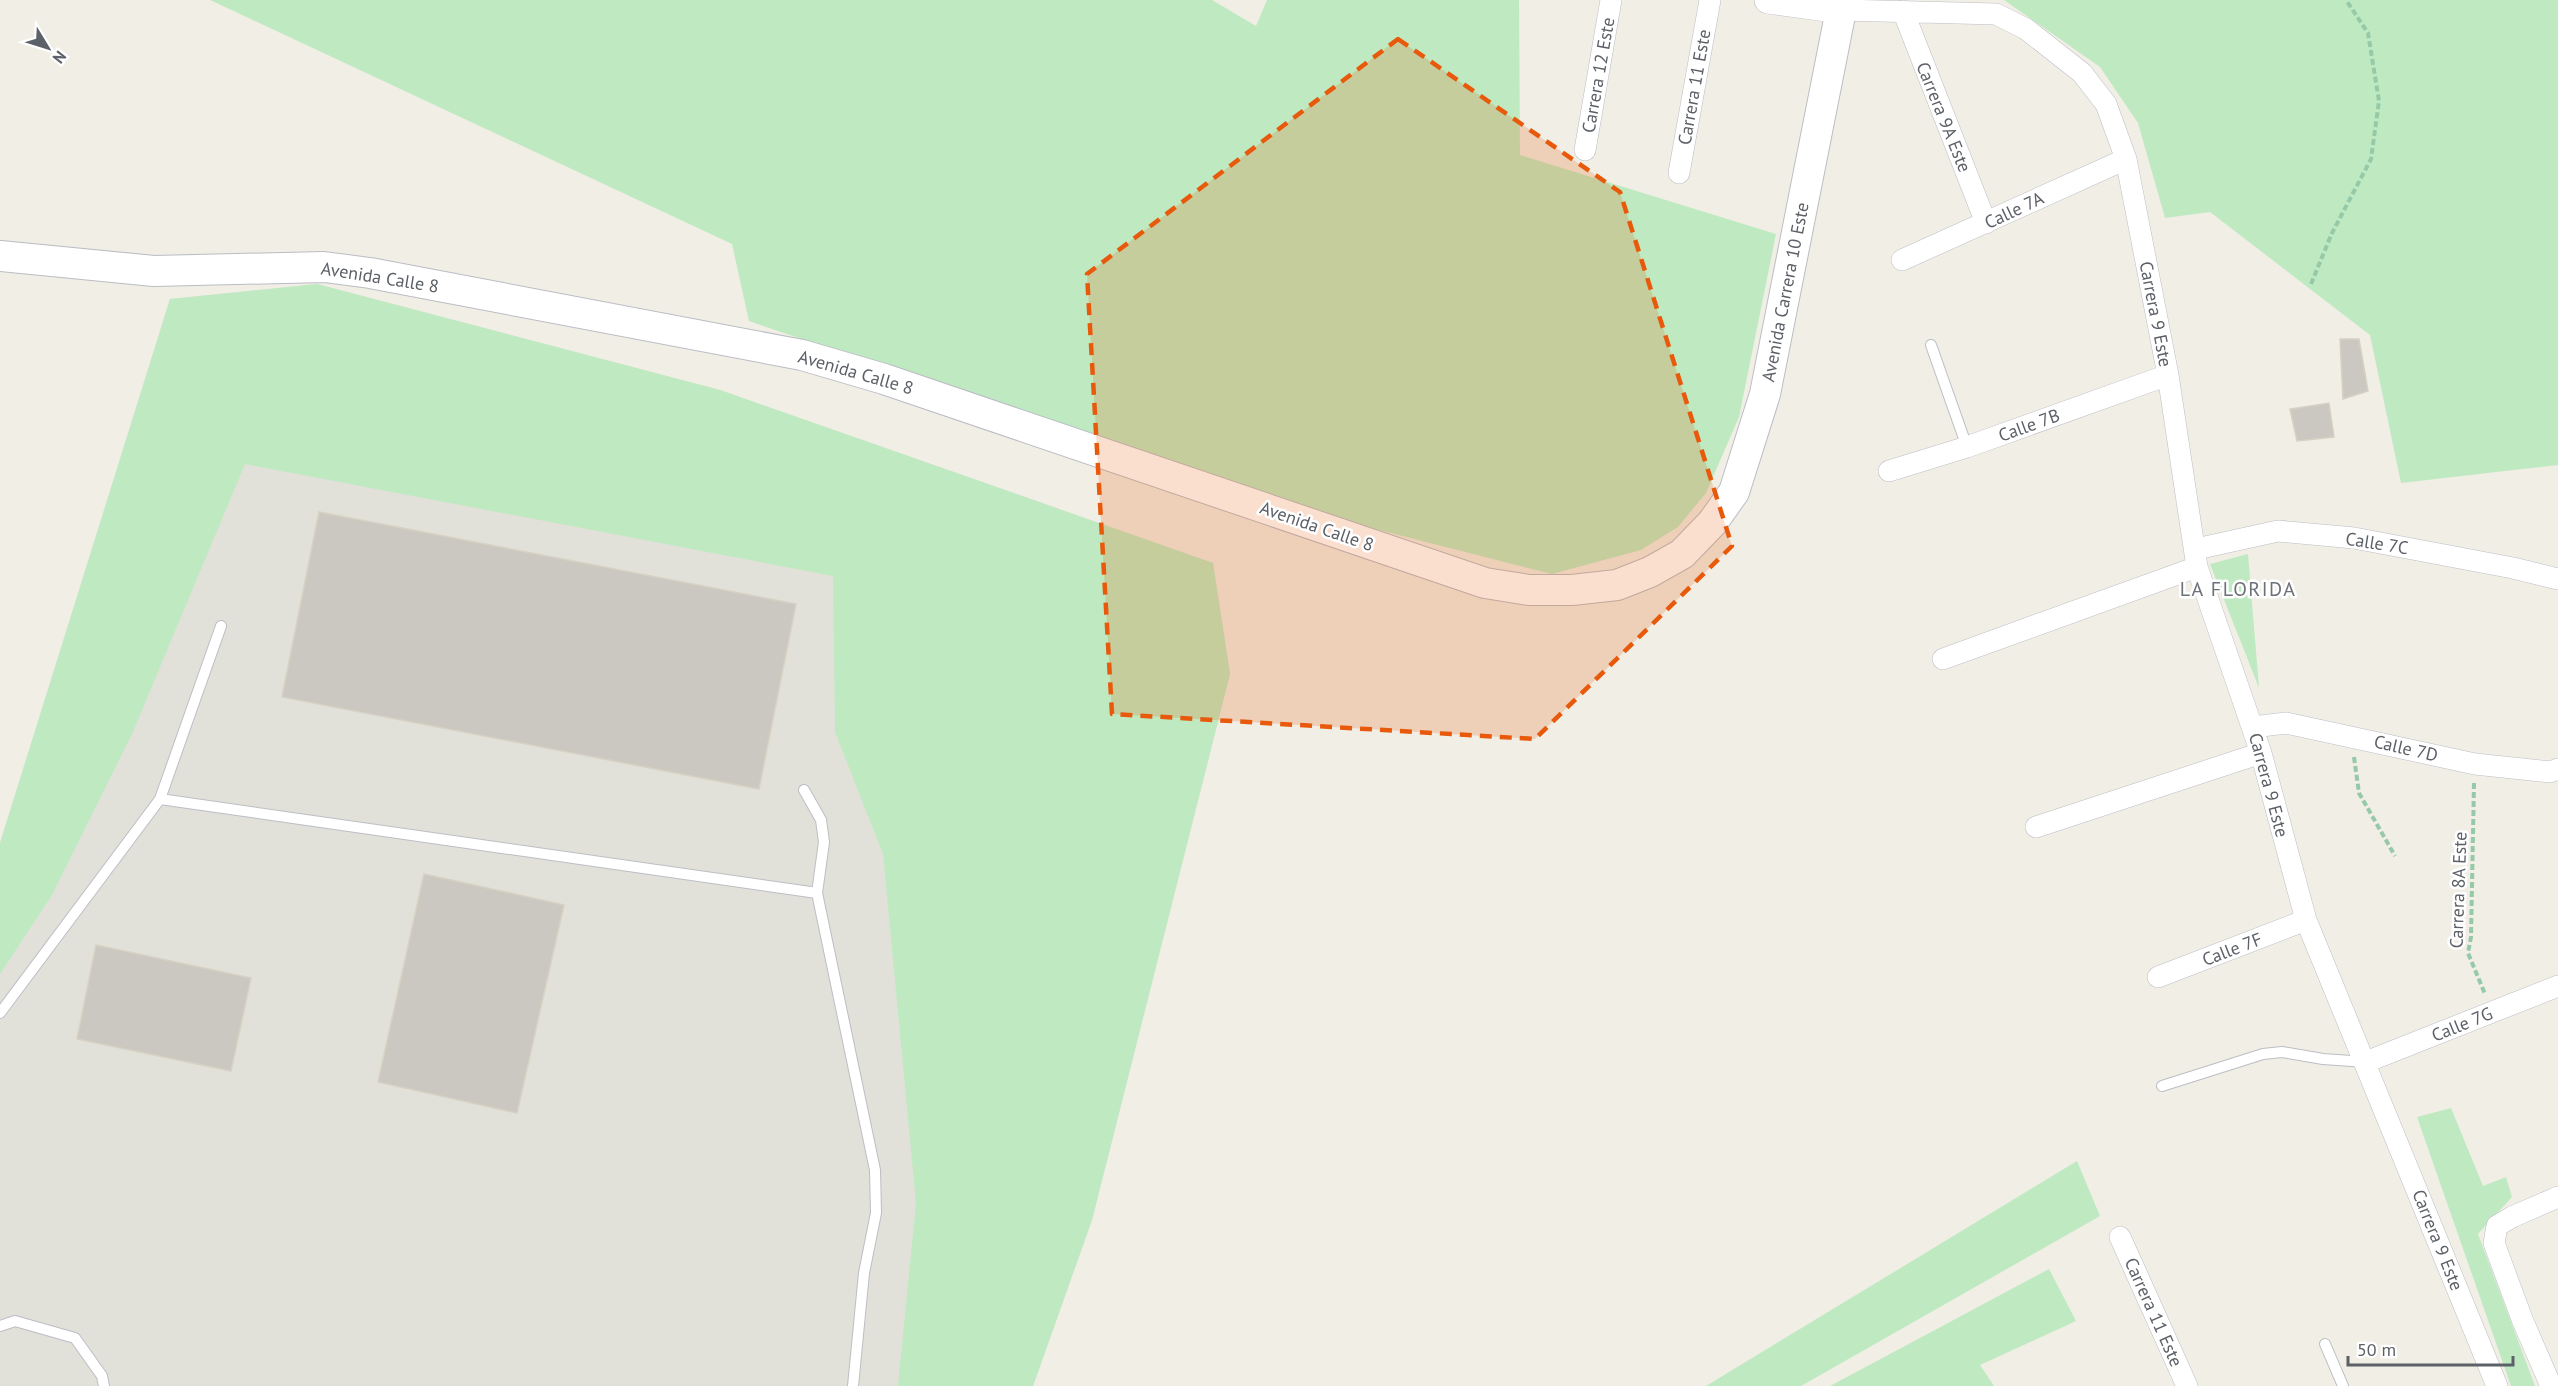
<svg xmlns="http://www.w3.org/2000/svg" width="2558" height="1386" font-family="'PT Sans',sans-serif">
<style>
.industrial{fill:#e1e0d9}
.green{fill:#bfeac1}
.building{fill:#cbc8c1;stroke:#d6d1c2;stroke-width:1.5}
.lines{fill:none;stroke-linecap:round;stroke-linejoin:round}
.service-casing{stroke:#bcbec5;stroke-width:12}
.minor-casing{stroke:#bcbec5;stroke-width:22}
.tertiary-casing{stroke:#bcbec5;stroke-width:28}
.secondary-casing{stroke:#babdc4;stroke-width:32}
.path{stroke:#96c9a8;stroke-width:4;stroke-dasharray:6 3;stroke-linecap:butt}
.service{stroke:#fff;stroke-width:10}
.minor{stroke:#fff;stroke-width:21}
.tertiary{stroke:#fff;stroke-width:27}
.secondary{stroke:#fff;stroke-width:30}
.marked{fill:#e8590c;fill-opacity:0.2;stroke:#e8590c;stroke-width:4.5;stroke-dasharray:12 8;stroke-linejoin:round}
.labels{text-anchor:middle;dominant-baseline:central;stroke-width:5;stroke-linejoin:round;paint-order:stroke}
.street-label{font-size:18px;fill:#5c6067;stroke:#fff}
.neighbourhood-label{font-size:20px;letter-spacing:1.5px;fill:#6d7279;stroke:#fff}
</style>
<rect width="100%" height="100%" fill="#f0eee5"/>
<!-- industrial -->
<path class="industrial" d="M317 284 720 390 1213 563 1230 674 1092 1220 1033 1386H0V843L170 299Z"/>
<!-- green -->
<path class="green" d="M210 0H1212L1256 26 1267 0H1519L1520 155 1776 234 1739 417 1706 493 1678 527 1641 550 1552 574 1308 512 749 321 732 244Z
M2004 0H2558V465L2401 483 2370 335 2210 212 2165 218 2138 123 2100 67Z
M317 284 720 390 1213 563 1230 674 1092 1220 1033 1386H898L916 1203 883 854 835 732 833 576 245 464 132 734 52 895 0 974V843L170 299Z
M2248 554 2259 688 2210 564Z
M2451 1108 2483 1186 2506 1177 2512 1197 2478 1234 2535 1386H2511L2417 1117Z
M2077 1161 2100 1216 1801 1386H1706Z
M2049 1269 2076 1321 1980 1365 1994 1386H1830Z"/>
<!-- building -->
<path class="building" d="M2340 339H2359L2368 391 2343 399Z
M2329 403 2334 437 2297 441 2290 409Z
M319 512 796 604 759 789 282 697Z
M424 874 564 905 517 1113 378 1082Z
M96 945 251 978 231 1071 77 1039Z"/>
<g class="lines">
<!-- service casing -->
<g class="service-casing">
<path id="service" d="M1931 345 1967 447
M804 790 821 820 824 842 817 893
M160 799 221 626
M0 1013 160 799 817 893 875 1170 876 1213 864 1273 853 1386
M2162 1086 2263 1054 2282 1052 2323 1059 2366 1062
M0 1326 15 1321 75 1338 102 1376 104 1386
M2325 1344 2343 1386"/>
</g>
<!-- minor casing -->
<g class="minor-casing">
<path id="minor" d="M1841 10 1996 14 2026 29 2082 73 2106 104 2126 159 2168 375 2197 567 2261 753 2306 920 2497 1386
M1903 11 1986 223
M1585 150 1611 0
M1679 173 1710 0
M1902 260 2126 159
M1889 471 1967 447 2168 375
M2196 549 2278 531 2354 538 2513 568 2558 579
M1943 659 2197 567
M2253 727 2286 723 2475 764 2550 772 2558 769
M2036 827 2261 753
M2158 977 2306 920
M2366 1062 2558 986
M2120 1237 2187 1386
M2551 1386 2522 1319 2494 1243 2497 1226 2512 1217 2558 1197"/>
</g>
<!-- tertiary casing -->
<g class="tertiary-casing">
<path id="tertiary" d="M1768 0 1841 10"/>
</g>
<!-- secondary casing -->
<g class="secondary-casing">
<path id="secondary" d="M0 256 154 271 324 267 370 273 802 355 884 379 1485 583 1529 590H1572L1617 585 1650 572 1682 554 1712 523 1734 492 1765 394 1841 10 1849 0"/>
</g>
<!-- path -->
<path class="path" d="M2311 284 2332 233 2371 159 2379 101 2368 33 2346 0
M2354 757 2359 793 2395 856
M2474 783 2471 937 2468 953 2485 994"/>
<!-- service -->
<use href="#service" class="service"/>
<!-- minor -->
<use href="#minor" class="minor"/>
<!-- tertiary -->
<use href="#tertiary" class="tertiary"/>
<!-- secondary -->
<use href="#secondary" class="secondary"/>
</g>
<!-- marked area -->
<path class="marked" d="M1398 39 1620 192 1732 546 1535 739 1112 714 1087 274Z"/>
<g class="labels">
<!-- street labels -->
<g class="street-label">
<text transform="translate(1598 75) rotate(-80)">Carrera 12 Este</text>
<text transform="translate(1694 87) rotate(-80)">Carrera 11 Este</text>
<text transform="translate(1944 117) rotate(68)">Carrera 9A Este</text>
<text transform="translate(2014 210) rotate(-25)">Calle 7A</text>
<text transform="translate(380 277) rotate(9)">Avenida Calle 8</text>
<text transform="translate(1785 292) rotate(-79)">Avenida Carrera 10 Este</text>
<text transform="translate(2156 314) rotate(79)">Carrera 9 Este</text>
<text transform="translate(856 372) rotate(16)">Avenida Calle 8</text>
<text transform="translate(2029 425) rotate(-20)">Calle 7B</text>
<text transform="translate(1317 526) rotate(19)">Avenida Calle 8</text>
<text transform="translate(2377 543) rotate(9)">Calle 7C</text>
<text transform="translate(2406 748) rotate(13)">Calle 7D</text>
<text transform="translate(2269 785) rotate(75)">Carrera 9 Este</text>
<text transform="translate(2458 890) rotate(-88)">Carrera 8A Este</text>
<text transform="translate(2232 949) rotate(-21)">Calle 7F</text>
<text transform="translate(2462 1024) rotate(-22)">Calle 7G</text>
<text transform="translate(2438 1240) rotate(68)">Carrera 9 Este</text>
<text transform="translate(2154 1312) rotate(66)">Carrera 11 Este</text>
</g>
<!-- neighbourhood labels -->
<g class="neighbourhood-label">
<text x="2238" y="589">LA FLORIDA</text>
</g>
</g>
<!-- north arrow -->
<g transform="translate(48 48) rotate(128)" stroke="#ffffff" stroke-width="4.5" paint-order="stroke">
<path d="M0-4.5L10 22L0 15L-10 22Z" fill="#5c6067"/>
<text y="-9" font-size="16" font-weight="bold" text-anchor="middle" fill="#5c6067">N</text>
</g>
<!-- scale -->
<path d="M2348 1356v9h165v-9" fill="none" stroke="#5c6067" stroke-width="3"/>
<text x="2357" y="1356" font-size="18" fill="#5c6067" stroke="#ffffff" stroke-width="4.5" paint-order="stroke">50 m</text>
</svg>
